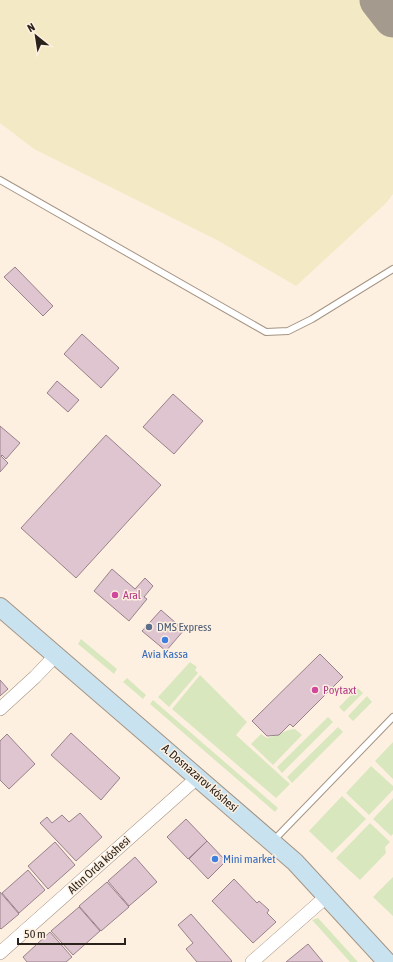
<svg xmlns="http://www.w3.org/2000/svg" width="393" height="962" font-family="'Asap Condensed',sans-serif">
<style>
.green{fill:#d8e7be}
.sand{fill:#f3e9c4}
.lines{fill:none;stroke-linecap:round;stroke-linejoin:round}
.taxiway{stroke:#a49a8e;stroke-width:39}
.building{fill:#dfc5d0;stroke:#99818b}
.lane-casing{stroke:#a49482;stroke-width:8}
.street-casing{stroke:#a49482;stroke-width:14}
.secondary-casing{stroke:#a49482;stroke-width:20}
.lane{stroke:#fff;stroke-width:6}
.street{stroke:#fff;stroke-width:13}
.secondary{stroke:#c9e2f0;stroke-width:18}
.hotel-dot{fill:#d1479c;stroke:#fef0e1;stroke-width:1.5}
.service-dot{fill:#5c6f8a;stroke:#fef0e1;stroke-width:1.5}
.shop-dot{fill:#3f7fe0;stroke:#fef0e1;stroke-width:1.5}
.labels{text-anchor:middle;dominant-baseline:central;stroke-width:3;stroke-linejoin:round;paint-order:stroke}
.hotel-label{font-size:12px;fill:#b23c85;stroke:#fef0e1;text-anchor:start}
.service-label{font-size:12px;fill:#4e5e75;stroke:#fef0e1;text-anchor:start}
.shop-label{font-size:12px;fill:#366cbe;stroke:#fef0e1}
.street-label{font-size:12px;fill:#29231c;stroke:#fef0e1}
</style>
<rect width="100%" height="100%" fill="#fef0e1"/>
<!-- green -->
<path class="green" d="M81 639 117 669 114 674 78 644Z
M190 662 197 667 195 670 198 673 169 707 158 697Z
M200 675 247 722 236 735 290 784 276 798 172 709Z
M127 678 146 695 143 699 123 682Z
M358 688 363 693 344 712 339 707Z
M367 696 372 702 353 721 348 716Z
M153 700 278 808 275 812 150 704Z
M328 717 333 722 282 773 277 767Z
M338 727 343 732 292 783 287 777Z
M295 729 302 735 273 765 251 744 261 734 267 738C278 736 284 730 295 729Z
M393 742V779L375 761Z
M371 766 393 786V790L369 815 346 793Z
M342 796 366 819 332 853 309 831Z
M393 798V834L391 836 373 819Z
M370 823 390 842 385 847 386 853 360 880 336 858Z
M393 877V916L373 897Z
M318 918 358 962H350L312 920Z"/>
<!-- sand -->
<path class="sand" d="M0 0H393V194L385 204 296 286 217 240 34 149 0 123Z"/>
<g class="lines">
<!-- taxiway -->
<path class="taxiway" d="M379 0 393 18"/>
</g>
<!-- building -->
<path class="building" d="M15 267 53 306 43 316 4 277Z
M82 334 119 368 101 388 64 354Z
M57 381 79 400 68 412 47 393Z
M173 394 203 421 174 454 143 427Z
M0 426 20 443 6 459 2 455 1 456 8 463 0 472Z
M106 435 161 485 76 578 21 528Z
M112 569 135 589 145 578 153 586 144 597 147 599 129 621 94 591Z
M161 610 184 630 166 651 142 631Z
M320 654 343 677 293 727 290 724 279 735 267 736 252 721Z
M0 680 8 689 0 696Z
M71 733 120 778 101 800 51 755Z
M7 734 35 764 9 789 0 780V741Z
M80 813 102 837 76 861 40 823 47 817 52 823 62 815 69 822Z
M186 819 207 841 188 859 167 837Z
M207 841 226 861 208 879 189 859Z
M55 842 75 865 48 889 28 866Z
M135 857 157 882 129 906 108 881Z
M28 870 45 890 19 913 2 893Z
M234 879 257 903 259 901 269 910 267 913 276 922 253 943 212 901Z
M107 882 129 907 101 931 79 906Z
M0 892 19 914 1 929 0 928Z
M79 907 100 931 73 955 51 931Z
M191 914 232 961 231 962H197L186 949 193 943 178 925Z
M50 932 72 957 66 962H27L23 957Z
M308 944 323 962H286Z"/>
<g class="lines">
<!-- lane casing -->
<g class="lane-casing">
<path id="lane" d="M0 180 266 332 288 331 312 319 393 269
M273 841 393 717"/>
</g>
<!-- street casing -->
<g class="street-casing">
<path id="street" d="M0 709 35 677 56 655
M0 953 198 777
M252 962 327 896"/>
</g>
<!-- secondary casing -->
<g class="secondary-casing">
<path id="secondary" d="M0 607 295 862 387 962"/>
</g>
<!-- lane -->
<use href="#lane" class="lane"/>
<!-- street -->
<use href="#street" class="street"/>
<!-- secondary -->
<use href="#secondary" class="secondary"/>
</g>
<!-- markers -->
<g class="hotel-dot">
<circle cx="115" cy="595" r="4"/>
<circle cx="315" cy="690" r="4"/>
</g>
<circle class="service-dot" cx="149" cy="627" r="4"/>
<g class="shop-dot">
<circle cx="165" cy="640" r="4"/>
<circle cx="215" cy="859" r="4"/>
</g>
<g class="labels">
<!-- hotel labels -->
<g class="hotel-label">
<text x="123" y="595">Aral</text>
<text x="323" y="690">Poytaxt</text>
</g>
<!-- service labels -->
<g class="service-label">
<text x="157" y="627">DMS Express</text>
</g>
<!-- shop labels -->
<g class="shop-label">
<text x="165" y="654">Avia Kassa</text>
<text x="223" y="859" text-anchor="start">Mini market</text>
</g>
<!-- street labels -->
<g class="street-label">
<text transform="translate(200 778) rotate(41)">A. Dosnazarov kóshesi</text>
<text transform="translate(99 865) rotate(-42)">Altın Orda kóshesi</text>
</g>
</g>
<!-- north arrow -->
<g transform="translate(36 36) rotate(330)" stroke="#fef0e1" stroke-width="3" paint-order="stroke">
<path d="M0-3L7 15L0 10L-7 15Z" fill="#29231c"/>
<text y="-6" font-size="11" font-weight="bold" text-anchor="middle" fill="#29231c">N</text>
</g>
<!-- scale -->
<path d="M18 938v6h107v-6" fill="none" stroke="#29231c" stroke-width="2"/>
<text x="24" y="938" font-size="12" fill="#29231c" stroke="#fef0e1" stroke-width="3" paint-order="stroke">50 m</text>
</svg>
